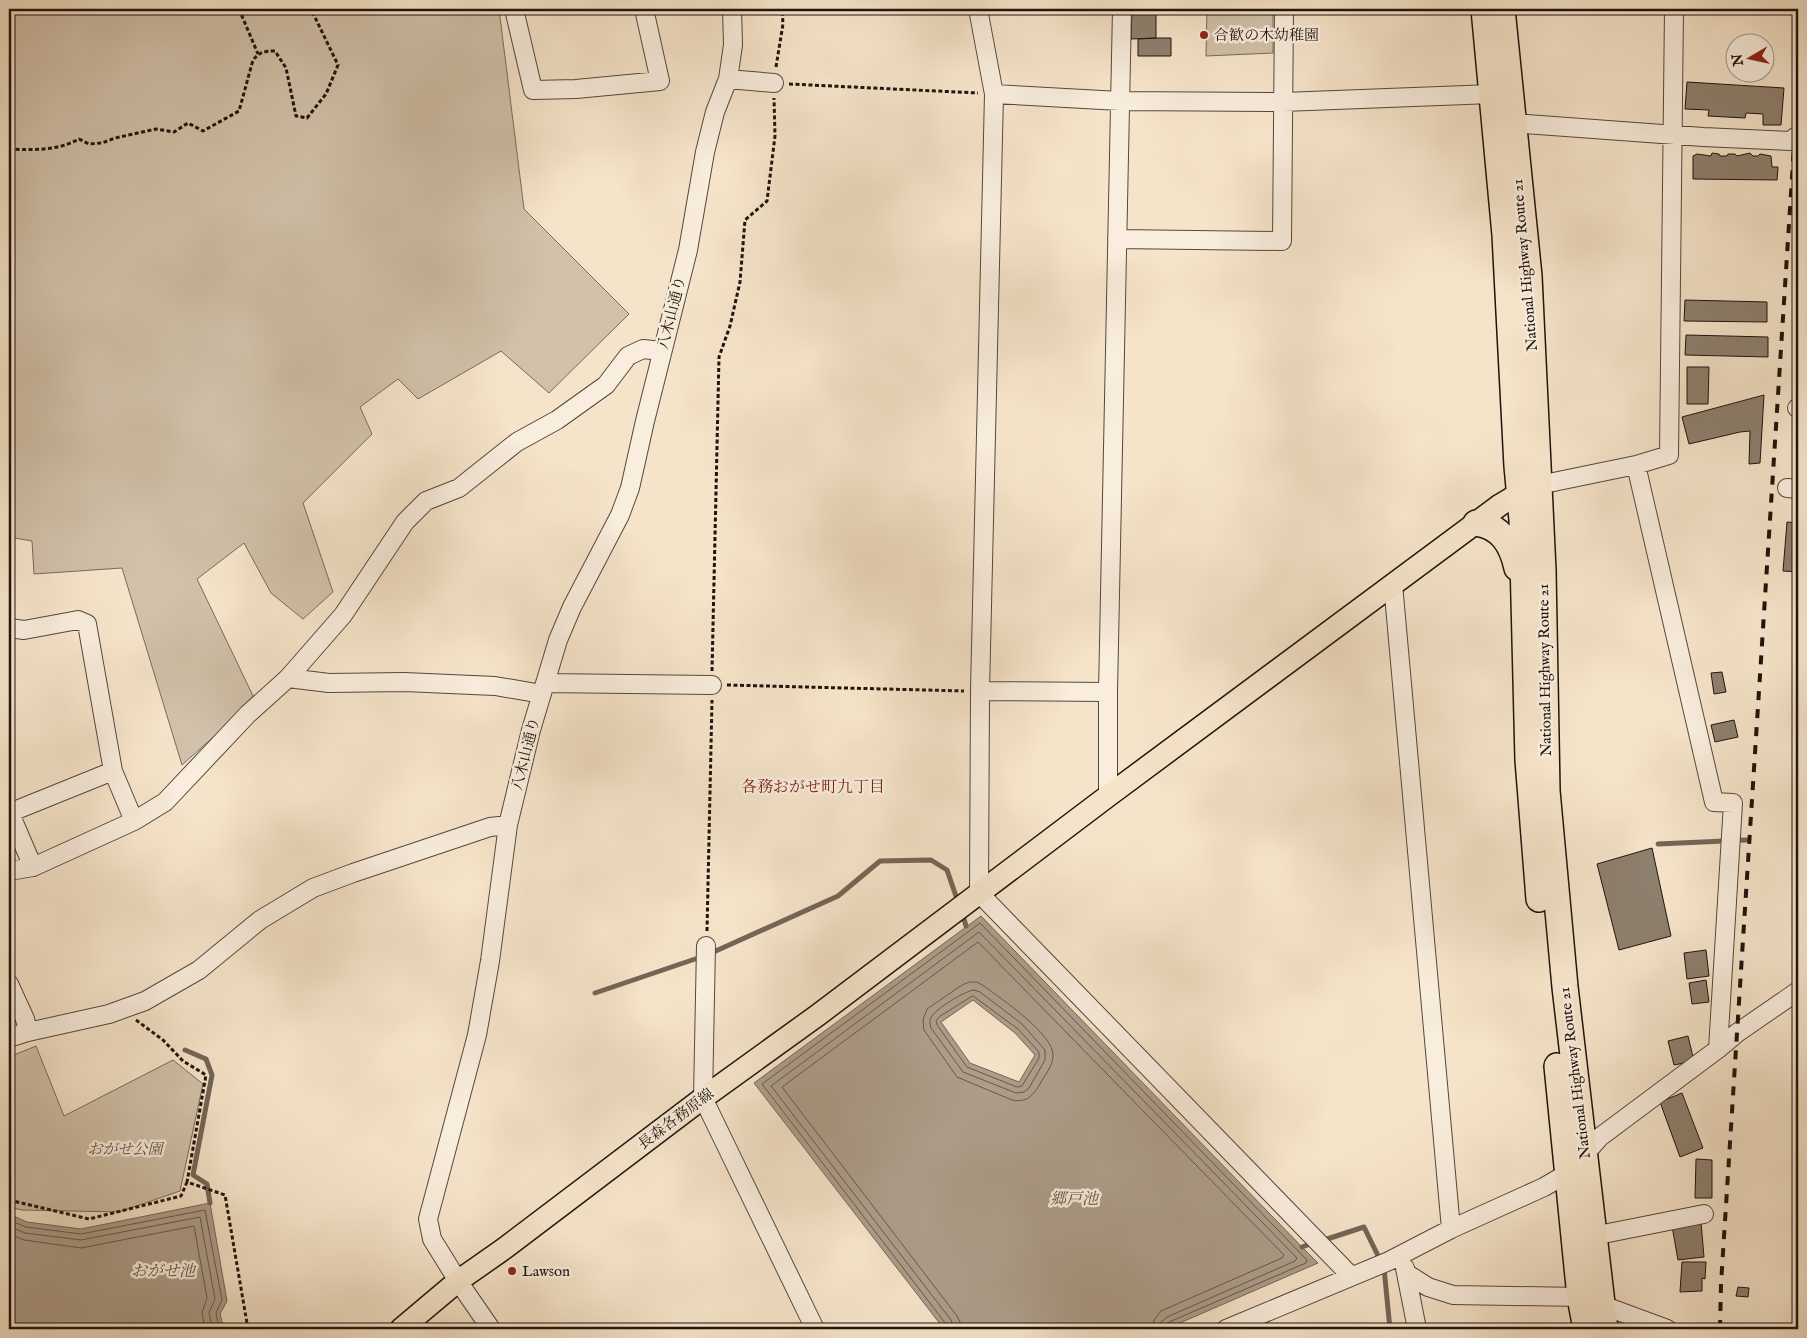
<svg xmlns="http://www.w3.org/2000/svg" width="1807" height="1338" font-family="'IM FELL English','Noto Serif JP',serif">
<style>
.green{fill:#d1c1aa;stroke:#786a5c}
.water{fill:#ad9d8a;stroke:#746658;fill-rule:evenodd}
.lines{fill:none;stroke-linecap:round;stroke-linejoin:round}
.shore{stroke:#66584c;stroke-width:1}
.stream{stroke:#746658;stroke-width:5}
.building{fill:#8e806f;stroke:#1e140d}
.minor-casing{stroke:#54483c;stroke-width:20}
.major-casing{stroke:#1e140d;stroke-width:24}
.highway-casing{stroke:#1e140d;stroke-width:28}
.path{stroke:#1e140d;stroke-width:3;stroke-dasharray:4 2.5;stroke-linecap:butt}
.minor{stroke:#f9eddd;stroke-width:18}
.major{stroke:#f6e4ca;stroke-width:21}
.highway{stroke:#f6e4ca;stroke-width:25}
.rail{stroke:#1e140d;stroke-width:4;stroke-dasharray:9 9;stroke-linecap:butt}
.poi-dot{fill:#8f2418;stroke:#f9eddd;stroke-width:2}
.labels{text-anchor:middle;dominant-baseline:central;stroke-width:5;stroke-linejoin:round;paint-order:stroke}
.poi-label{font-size:15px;fill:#1e140d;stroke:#f9eddd;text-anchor:start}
.street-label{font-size:15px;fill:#1e140d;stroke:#f9eddd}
.park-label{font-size:15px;font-style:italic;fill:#5d5144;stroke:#f9eddd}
.neighbourhood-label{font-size:16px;fill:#7a1f14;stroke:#f9eddd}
.water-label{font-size:16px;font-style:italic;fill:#5e5245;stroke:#f9eddd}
</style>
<rect width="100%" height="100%" fill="#f6e4ca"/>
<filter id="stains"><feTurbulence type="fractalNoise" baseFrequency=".004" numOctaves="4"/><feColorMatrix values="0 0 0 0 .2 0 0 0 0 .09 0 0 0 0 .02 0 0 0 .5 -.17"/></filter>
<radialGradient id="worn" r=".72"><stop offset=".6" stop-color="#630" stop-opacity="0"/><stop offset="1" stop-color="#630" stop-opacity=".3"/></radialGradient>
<!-- green -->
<path class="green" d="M9 9H499L524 209 629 314 549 393 501 351 418 399 398 379 360 407 372 434 303 503 333 592 303 619 271 593 244 543 197 579 255 700 182 765 122 568 34 574 32 541 9 537Z
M1207 9H1273V53L1206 56Z
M36 1046 64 1116 173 1060 203 1084 180 1191 119 1212 22 1210 9 1207V1057Z"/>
<!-- water -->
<path class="water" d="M981 916 1302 1247 1318 1263 1166 1329H944L754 1083ZM973 1000 1015 1033 1035 1055 1019 1082 970 1063 941 1022Z
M210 1203 227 1301 220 1314 224 1329H9V1214L27 1222 81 1229Z"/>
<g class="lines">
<!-- shore -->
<path class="shore" d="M970 982H977L984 986C1000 998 1055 1035 1053 1056 1053 1066 1044 1076 1040 1084 1033 1096 1026 1103 1012 1100L957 1077 924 1030 923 1020 927 1009 962 985Z
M974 990 980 992 1022 1024 1045 1050V1060L1029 1088 1024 1092 1016 1093 963 1072 931 1028C930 1024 929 1020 932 1016 936 1009 966 990 974 990Z
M973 996 1018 1029 1039 1052V1058L1022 1086 1017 1087 967 1067 937 1025 936 1021 939 1017Z
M9 1220 26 1227 81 1234 205 1210 222 1300 216 1313 219 1329
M9 1226 25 1233 81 1240 200 1217 215 1299 209 1312 212 1329
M9 1234 24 1240 81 1248 194 1226 207 1298 202 1313 205 1329
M947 1329 946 1324 762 1084 980 923 1307 1260 1306 1263 1169 1322 1166 1325V1329
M954 1329 951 1320 771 1086 979 932 1297 1258 1295 1261 1167 1317 1161 1322 1160 1329
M961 1329 960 1322 957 1316 782 1087 978 942 1284 1255 1282 1258 1161 1311 1154 1320 1152 1329"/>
<!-- stream -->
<path class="stream" d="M1658 844 1746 840
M962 912 966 926
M709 954 838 896 880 861 931 860 947 870 958 902
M595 993 701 957
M185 1050 206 1059 212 1075 193 1175 207 1184 210 1203
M1321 1241 1364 1227 1384 1268 1390 1329
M1302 1247 1313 1243"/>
</g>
<!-- building -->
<path class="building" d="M1132 9H1156V38L1131 39Z
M1156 38H1171V56H1138V39Z
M1687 82 1784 88 1781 125H1763V114L1746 113 1745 118 1708 116 1709 110 1685 109Z
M1712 153 1719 154 1720 156H1727L1728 154H1735L1737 156 1750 153 1753 156H1758L1760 154 1771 156 1772 167H1778L1777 180 1693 179V156L1697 154 1711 156Z
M1685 300 1767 302V322L1684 321Z
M1686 335 1768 337V357L1685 355Z
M1687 367H1709L1708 404H1687Z
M1764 395 1760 463 1749 464 1750 431 1740 432 1689 444 1682 417Z
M1787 522 1798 523V572L1783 571Z
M1722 672 1726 692 1714 694 1711 673Z
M1734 720 1738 737 1715 742 1711 725Z
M1652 848 1671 936 1619 950 1597 864Z
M1706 950 1709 976 1687 979 1684 953Z
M1706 980 1709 1002 1692 1004 1689 983Z
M1688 1036 1694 1061 1674 1065 1668 1041Z
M1682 1093 1703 1148 1680 1157 1660 1102Z
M1696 1159 1712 1160V1198H1695Z
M1701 1222 1704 1257 1678 1260 1672 1226Z
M1682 1262H1706L1705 1279 1702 1278V1291L1680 1292Z
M1738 1287 1749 1288 1748 1297 1736 1296Z"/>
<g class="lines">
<!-- minor casing -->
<g class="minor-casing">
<path id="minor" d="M514 9 533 90 576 89 660 81 644 9
M978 9 994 94 980 691 979 893 1351 1276
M728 79 774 83
M994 94 1120 101 1283 102 1492 94
M1512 123 1703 137 1791 141 1795 137H1798
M1117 239 1282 241 1284 9
M1797 408H1798
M1636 465 1714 802 1733 803 1718 1049
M1539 485 1636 465 1669 455 1674 9
M1787 488 1798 489
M1393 584 1451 1229
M9 628 24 630 78 620 87 624 113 771 134 821
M288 678 329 683 404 682 495 686 542 694
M545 683 712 685
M980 691 1108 692
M1108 796V692L1122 9
M9 811 33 867
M9 813 113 771
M9 871 33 867 134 821 165 802 248 714 288 678 343 615 405 522 426 501 459 488 517 442 557 420 606 385 628 356 643 349 662 351
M706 946 703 1098 815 1329
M9 984 25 1019 28 1032
M9 1038 28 1032 109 1014 145 1001 199 970 260 920 313 888 353 873 490 827 508 825
M1593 1236 1704 1214
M1405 1268 1417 1329
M1406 1273 1428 1287 1453 1295 1580 1297
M1602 1305 1667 1329
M491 1329 458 1281 432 1239 428 1219 477 1035 490 961 508 825 531 730 558 640 572 607 620 515 630 488 645 421 688 250 705 152 715 112 728 79 733 45 732 9
M1226 1329 1389 1261 1451 1229 1544 1187 1568 1173 1600 1137 1718 1049 1737 1033 1798 991"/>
</g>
<!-- major casing -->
<g class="major-casing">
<path id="major" d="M401 1329 458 1281 505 1248 703 1098 818 1015 1108 796 1500 505 1520 493 1532 488"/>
</g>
<!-- highway casing -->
<g class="highway-casing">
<path id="highway" d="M1484 9 1505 235 1517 466 1522 520 1528 760 1539 899
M1502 9 1529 276 1543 570 1547 791 1565 987 1605 1329
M1476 523C1501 526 1512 545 1517 568
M1557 1066 1580 1297 1586 1329"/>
</g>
<!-- path -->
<path class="path" d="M239 9 258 54
M776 67 783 24 782 9
M789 84 978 93
M9 149C34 150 57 151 79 139L89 144 102 143 115 138 156 129 174 132 188 123 203 131 239 111 253 60C259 52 265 51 275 51L286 68 296 116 307 118 326 94 338 65 311 9
M712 671 719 357 730 326 740 282 745 220 767 201 775 136 774 98
M727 685 964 691
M707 931 712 700
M136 1020 163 1040 183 1061 206 1075 187 1182 225 1195 248 1329
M9 1200 89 1219 181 1196 187 1182"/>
<!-- minor -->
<use href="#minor" class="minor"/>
<!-- major -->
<use href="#major" class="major"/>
<!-- highway -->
<use href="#highway" class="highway"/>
<!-- rail -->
<path class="rail" d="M1720 1329 1721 1284 1737 1033 1798 84"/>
</g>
<!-- markers -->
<g class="poi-dot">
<circle cx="1204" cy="35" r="5"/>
<circle cx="512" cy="1271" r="5"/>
</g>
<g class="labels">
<!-- poi labels -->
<g class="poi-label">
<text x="1214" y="35">合歓の木幼稚園</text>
<text x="522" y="1271">Lawson</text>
</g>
<!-- street labels -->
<g class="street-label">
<text transform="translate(1525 265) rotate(-95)">National Highway Route 21</text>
<text transform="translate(672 313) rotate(-76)">八木山通り</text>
<text transform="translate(1545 670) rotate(-91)">National Highway Route 21</text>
<text transform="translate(526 754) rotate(-76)">八木山通り</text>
<text transform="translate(1575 1073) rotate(-97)">National Highway Route 21</text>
<text transform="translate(676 1119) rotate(-37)">長森各務原線</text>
</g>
<!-- park labels -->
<g class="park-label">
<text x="125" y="1149">おがせ公園</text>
</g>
<!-- neighbourhood labels -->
<g class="neighbourhood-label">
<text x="813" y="788">各務おがせ町九丁目</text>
</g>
<!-- water labels -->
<g class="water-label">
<text x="1074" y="1200">郷戸池</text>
<text x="163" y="1272">おがせ池</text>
</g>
</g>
<!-- margin -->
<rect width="1807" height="1338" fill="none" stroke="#f6e4ca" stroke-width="30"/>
<rect x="10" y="10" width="1787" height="1318" fill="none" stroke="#1e140d" stroke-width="2.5"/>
<rect x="15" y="15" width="1777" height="1308" fill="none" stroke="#1e140d"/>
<!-- north arrow -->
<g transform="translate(1750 58) rotate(261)"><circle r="24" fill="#f9eddd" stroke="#a1968a"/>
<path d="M0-4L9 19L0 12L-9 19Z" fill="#8f2418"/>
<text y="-8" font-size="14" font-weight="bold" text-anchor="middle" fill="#1e140d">N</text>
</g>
<rect width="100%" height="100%" filter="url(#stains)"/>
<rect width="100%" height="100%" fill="url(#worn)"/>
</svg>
